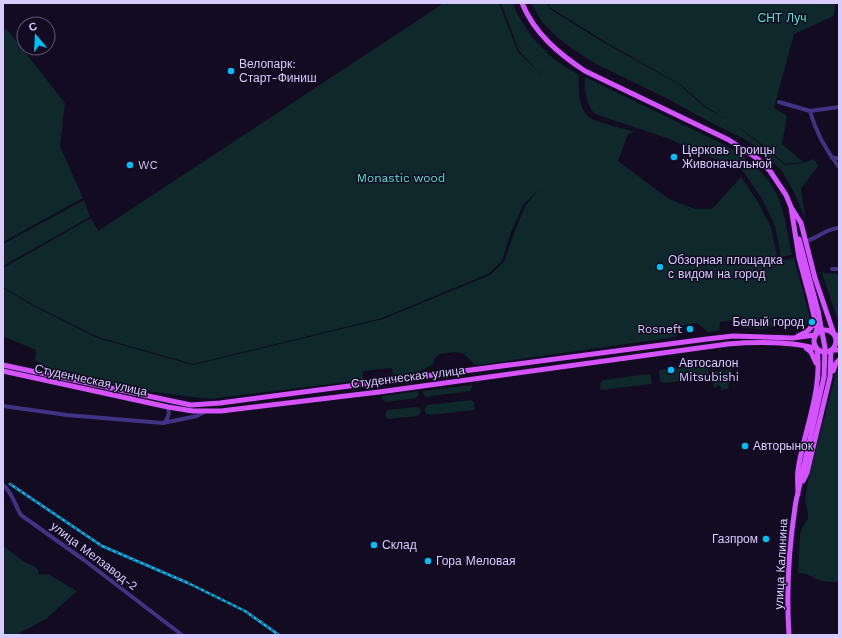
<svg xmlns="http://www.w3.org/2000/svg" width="842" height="638" font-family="'Work Sans',sans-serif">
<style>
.green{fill:#0e282b}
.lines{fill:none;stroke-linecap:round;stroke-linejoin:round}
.minor{stroke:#403383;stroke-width:4}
.major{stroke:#d452ff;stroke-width:5}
.rail-casing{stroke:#00bef6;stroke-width:2.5}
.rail{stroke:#120b21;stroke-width:1;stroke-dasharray:3;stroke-linecap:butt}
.major-bridge{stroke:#d452ff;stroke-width:5}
.poi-dot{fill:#00bef6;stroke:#120b21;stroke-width:1.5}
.labels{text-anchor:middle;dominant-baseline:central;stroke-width:3;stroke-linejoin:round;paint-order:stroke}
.park-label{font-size:12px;fill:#50e6d4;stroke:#120b21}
.poi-label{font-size:12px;fill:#d8cbff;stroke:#120b21;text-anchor:start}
.street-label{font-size:12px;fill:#d8cbff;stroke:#120b21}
</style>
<rect width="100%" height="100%" fill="#120b21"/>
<!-- green -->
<path class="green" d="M444 3H499L518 52 544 77 519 51 501 3H513C521 26 541 50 561 64 567 68 573 71 579 75 578 88 578 108 589 117 597 123 624 128 634 132L628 134 618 161 669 199 695 209H712L741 177 758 202 771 227 778 261 794 258 809 314V318L806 325C792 331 789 322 778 324 774 324 772 327 769 328 761 330 751 328 743 328L734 320 720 322 719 331 708 332 697 323 684 325 676 337 478 365 474 364 464 354 455 352 440 354 435 358 433 364 417 373 393 377 392 368 363 371V380L209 399 154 392 73 377 51 370 35 360 36 350 5 337 3 338V288L28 303 97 338 193 365 383 319 490 275 504 262 514 233 525 206 540 188 523 205 511 232 502 261 488 274 382 318 193 364 98 337 28 302 3 287V268L91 218 98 231Z
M531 3H547L550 9 603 42 680 85 704 107 729 121 705 106 681 85 604 41 551 8 548 3H835L834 16 794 34 774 108 787 116 782 144 803 162 785 164 760 143 736 125 785 165 803 163 814 159 818 166 801 189 806 221 795 194 782 171 756 147 746 140 712 123 668 99 596 64 574 50 558 38 542 22Z
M6 28 65 103 60 146 83 198 3 242V31Z
M585 77 729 147C749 159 771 177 779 200 786 217 788 237 792 255L781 257 775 226 762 199 745 174 737 165 703 155 670 139 595 114C587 106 583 88 585 77Z
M84 200 90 217 3 266V244Z
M822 273 839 274V321L836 315Z
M704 365C709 367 711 377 707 381H703L701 379 664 383 660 381 659 372 660 370Z
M839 367V582C832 582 826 582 819 580 810 577 809 573 798 573L800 534 803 526 808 519V512L805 502 808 481 835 376Z
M711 369H713V372L732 369 728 389 721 390 720 385 714 388Z
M649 374 651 376 652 383 651 384 602 390 600 389 601 382 603 380Z
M472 385V387L470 391 426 397 423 394V391Z
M418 391 419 395 416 398 386 402 382 399V396Z
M471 400 474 402 475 408 474 410 429 415 426 413 424 410 427 405Z
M417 407 420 408 421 412 417 416 388 419 385 416 387 410Z
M3 546 23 561 37 568 39 575 48 574 77 591 46 619 16 635H3Z"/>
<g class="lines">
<!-- minor -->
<path class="minor" d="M779 102 810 111 839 107
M810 111C816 133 825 149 839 167
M832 158H839
M806 241C818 238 827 228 839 228
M832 269H839
M3 406 67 415 163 423 197 416 204 412
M164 423C168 418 170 414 168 407
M3 485C13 493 15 506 21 515L84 560 182 635"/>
<!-- major -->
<path class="major" d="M522 3C534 33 559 54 585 71L729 140 758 159 770 171 786 195 791 207 801 223 815 278 834 334 839 336
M799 239 818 311
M814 341a11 11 0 1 1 22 0a11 11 0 1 1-22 0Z
M798 336C806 332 812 330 814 320
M806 348 811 352 816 363
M3 365 167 400 191 405 220 403 707 339 733 336 793 338 815 335 817 329 809 295 799 258 791 207
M3 371 168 407 193 411H221L379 392 728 344C752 342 795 341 817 349 823 390 804 430 798 470 797 477 798 486 798 494
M833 371 836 363 839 360
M803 481 807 473 830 377 831 350H839
M789 635C786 590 789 545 796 501L824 377"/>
<!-- rail casing -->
<g class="rail-casing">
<path id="rail" d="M10 484 102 546 188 583 245 611 279 635"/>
</g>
<!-- rail -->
<use href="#rail" class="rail"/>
<!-- major-bridge -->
<path class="major-bridge" d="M818 311 825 348 824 377"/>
</g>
<!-- markers -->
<g class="poi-dot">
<circle cx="231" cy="71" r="4"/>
<circle cx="674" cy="157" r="4"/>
<circle cx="130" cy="165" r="4"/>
<circle cx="660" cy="267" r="4"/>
<circle cx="812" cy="322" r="4"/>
<circle cx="690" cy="329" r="4"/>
<circle cx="671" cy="370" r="4"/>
<circle cx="745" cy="446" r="4"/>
<circle cx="766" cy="539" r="4"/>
<circle cx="374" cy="545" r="4"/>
<circle cx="428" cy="561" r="4"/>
</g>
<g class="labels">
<!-- park labels -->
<g class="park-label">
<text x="782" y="18">СНТ Луч</text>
<text x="401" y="178">Monastic wood</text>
</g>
<!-- poi labels -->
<g class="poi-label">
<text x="239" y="64">Велопарк:<tspan x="239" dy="14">Старт-Финиш</tspan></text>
<text x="682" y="150">Церковь Троицы<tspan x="682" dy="14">Живоначальной</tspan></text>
<text x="138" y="165">WC</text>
<text x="668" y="260">Обзорная площадка<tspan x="668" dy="14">с видом на город</tspan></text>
<text x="804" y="322" text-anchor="end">Белый город</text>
<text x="682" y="329" text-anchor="end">Rosneft</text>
<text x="679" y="363">Автосалон<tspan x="679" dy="14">Mitsubishi</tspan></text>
<text x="753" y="446">Авторынок</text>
<text x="758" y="539" text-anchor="end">Газпром</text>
<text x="382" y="545">Склад</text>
<text x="436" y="561">Гора Меловая</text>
</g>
<!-- street labels -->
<g class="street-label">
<text transform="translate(408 377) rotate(-7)">Студенческая улица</text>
<text transform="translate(91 380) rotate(12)">Студенческая улица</text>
<text transform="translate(94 556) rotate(37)">улица Мелзавод-2</text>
<text transform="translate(781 564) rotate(-87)">улица Калинина</text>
</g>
</g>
<!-- border -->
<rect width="842" height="638" fill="none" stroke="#d8cbff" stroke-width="8"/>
<!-- north arrow -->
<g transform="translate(36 36) rotate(342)"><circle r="19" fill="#120b21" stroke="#61587a"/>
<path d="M0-3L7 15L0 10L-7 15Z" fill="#00bef6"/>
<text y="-6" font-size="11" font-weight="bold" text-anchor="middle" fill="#d8cbff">С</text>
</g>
</svg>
